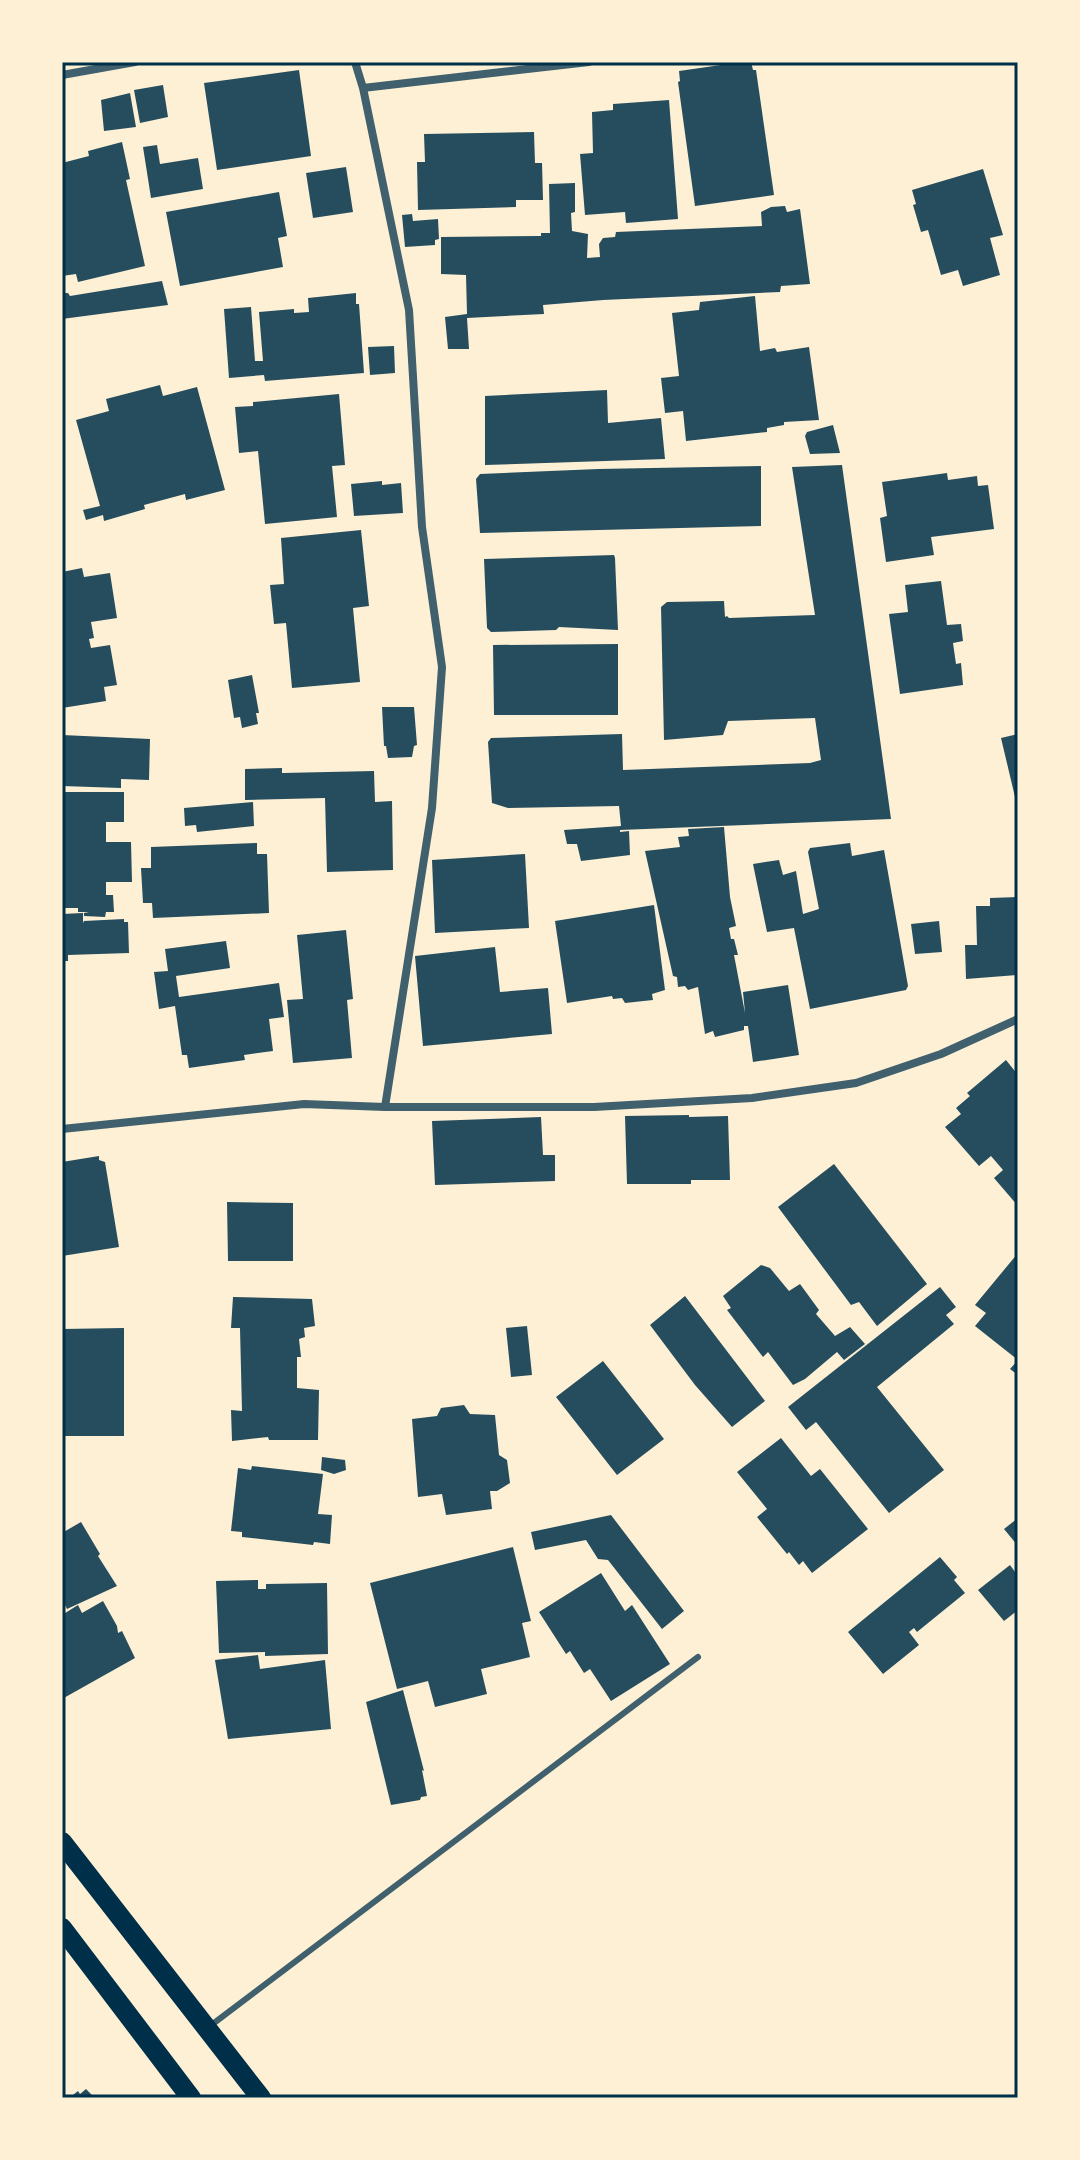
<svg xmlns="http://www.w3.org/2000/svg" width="1080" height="2160" font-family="Merriweather,serif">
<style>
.building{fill:#264d5e}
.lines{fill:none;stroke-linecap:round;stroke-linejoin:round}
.service{stroke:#3f606c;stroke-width:6}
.minor{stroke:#3f606c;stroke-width:8}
.primary{stroke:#003049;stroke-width:20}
.neatline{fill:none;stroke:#003049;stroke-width:3}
</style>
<rect width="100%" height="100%" fill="#fdf0d5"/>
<!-- building -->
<path class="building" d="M742 62H751L753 70H756L774 195 695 206 678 82 680 81 679 71Z
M299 70 311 156 217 170 204 83Z
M163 85 168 117 140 123 134 90Z
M130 93 136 127 104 131 101 100Z
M669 100 678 219 626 223 625 212 585 215 580 154 593 153 592 112 613 110V104Z
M534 132 535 163H542L543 200H516V207L418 210 417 162H425L424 134Z
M122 142 130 179 126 180 145 266 78 282 76 274 62 276V163L89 156 88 151Z
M157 145 160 164 198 158 203 189 151 198 143 147Z
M346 167 353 212 313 218 306 173Z
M983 169 1003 235 990 238 1000 275 963 286 958 270 941 275 928 230 921 232 913 205 916 204 912 190Z
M575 183V212L571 213 572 231 588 234 587 258 600 257 599 244 603 238 615 237 616 232 762 226 761 212 771 207 785 206 787 212 800 209 810 284 781 286 780 292 603 300 543 305 544 314 467 318 469 349H448L445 317 467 314 466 275 441 274V237L541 236V233H550L549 184Z
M279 192 287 236 278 238 283 267 180 286 166 212Z
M412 214 413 221 438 219 439 239 435 240V245L405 247 402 215Z
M162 281 168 305 62 319V293H68L70 296Z
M356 293V304H359L364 373 265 381 264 375 229 378 224 309 251 307 255 361H263L259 312 294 309V313L309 312 308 298Z
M755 296 760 351 775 348 777 352 809 347 819 420 784 422V425L767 428V432L686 441 683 411 665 413 661 378 679 376 672 313 699 310 700 302Z
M394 346 395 373 370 375 368 347Z
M160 385 163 396 197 387 225 490 186 500 185 494 144 505 145 509 104 521 103 515 86 520 83 510 100 506 76 420 109 411 106 399Z
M607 390 608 423 661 418 665 459 485 465V396Z
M339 394 345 465 332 466 337 517 265 524 258 451 239 453 235 407 253 406V402Z
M833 425 840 453 810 454 805 436 807 432Z
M842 465 891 819 620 830V832L629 831 630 855 581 861 577 844H567L564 830 621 826 619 806 508 808 492 803 488 742 491 738 622 734 623 770 810 763 821 760 815 718 728 721 723 735 664 740 661 607 667 602 724 601 725 617 727 616 729 618 815 615 792 467Z
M761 466V526L480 533 476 479 480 474 598 469Z
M947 473 948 480 977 476 978 486 988 485 994 529 931 537 934 555 886 562 880 518 887 516 882 482Z
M382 481V485L401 483 403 513 354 516 351 484Z
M361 530 369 606 353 608 360 682 292 688 286 623 274 624 270 585 284 584 281 538Z
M614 555 615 558 618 630 559 627 556 630 491 632 487 628 484 559Z
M82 568 84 577 110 573 117 618 91 622 94 638 89 639 91 648 110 645 117 685 104 687 106 701 62 708V572Z
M941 581 947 625 961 624 963 641 953 643 956 664 961 663 963 685 900 694 889 614 908 612 905 585Z
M618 644V715H494L493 645Z
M252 675 259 713H256L258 724 242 728 240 717 234 718 228 680Z
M382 707H414L417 745 414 746 412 757 388 758 386 746H384Z
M1018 734V796L1015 797 1001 738Z
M62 735 150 739 149 780 121 779V788L62 786Z
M282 768V773L374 771 375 802 392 801 393 870 327 872 325 798 245 800V769Z
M62 792H124V822H106V842H131L132 882H106V895H113L114 912H106L105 917 84 916V913L89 912H78V908H62Z
M253 802 254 826 197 832 196 825 185 826 184 808Z
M724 827 730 897 736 926 729 928 731 939H734L738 955H734L745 1013 743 992 788 985 799 1055 753 1062 748 1026H744V1030L715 1037 713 1031 705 1034 698 987 688 990 685 986 678 987 677 977 673 976 645 851 680 847 678 837 689 836 688 829Z
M257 843V854H267L269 913 153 918 152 903H143L141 868H151V847Z
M850 843 852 856 884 850 908 986 906 990 810 1009 794 928 767 932 753 864 779 860 783 875 796 871 803 914 819 909 808 852 810 848Z
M525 854 529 928 435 933 432 860Z
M1018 897 1017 975 966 979 965 945H977L976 906H990V898Z
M654 905 665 990 652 994 653 1000 625 1003 622 998 613 999 612 996 567 1003 555 921Z
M83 913V923L84 921 124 919V922H128L129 953 68 955V961H62V914Z
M939 921 942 952 915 954 911 924Z
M346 930 353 999 347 1000 352 1058 293 1063 287 1000 303 999 297 935Z
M226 941 230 968 176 976 179 997 279 983 284 1017 269 1019 273 1051 244 1055 245 1060 189 1068 187 1055H182L175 1006 159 1009 154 972 168 971 165 949Z
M495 947 500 992 548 988 552 1034 423 1046 415 956Z
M1006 1060 1018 1075V1206L994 1178 1003 1170 991 1156 979 1166 945 1127 961 1114 956 1108 970 1096 967 1093Z
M689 1115V1117L728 1116 730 1180H691V1184H627L625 1116Z
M541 1117 543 1155H555V1181L435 1185 432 1121Z
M99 1156V1160L105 1162 119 1247 62 1256V1162Z
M834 1164 927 1284 877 1326 859 1302 851 1305 778 1207Z
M227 1202 293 1203V1261H228Z
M1018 1253V1375L1010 1369 1018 1360 975 1326 986 1313 975 1305Z
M761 1265 770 1268 789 1291 800 1284 819 1310 816 1314 835 1336 850 1327 865 1344 844 1360 837 1352 805 1379 793 1385 768 1352 763 1357 727 1310 731 1308 723 1296Z
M940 1287 956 1307 946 1315 954 1324 877 1387 944 1470 889 1513 816 1422 806 1430 788 1407Z
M685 1296 765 1401 732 1427 695 1385 650 1325Z
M233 1297 312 1299 315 1326 304 1328 305 1337 299 1339 301 1357H297V1388L319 1390 318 1440H269L268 1437 232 1441 231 1410 242 1411 240 1328H231Z
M527 1326 532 1375 511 1377 506 1328Z
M124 1328V1436H62V1329Z
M603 1361 664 1439 617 1475 556 1397Z
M464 1405 470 1414 495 1415 499 1455 507 1460 510 1483 497 1491H490L492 1509 446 1515 442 1494 418 1497 412 1419 437 1416 441 1408Z
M781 1438 811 1476 820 1469 868 1529 812 1573 803 1561 799 1565 789 1552 787 1554 757 1517 767 1509 737 1472Z
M322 1457 345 1460 346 1470 334 1474 321 1470Z
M252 1466 323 1474 318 1514 332 1515 330 1544 314 1542 313 1545 242 1537V1532L231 1531 238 1468 251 1470Z
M611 1515 684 1611 662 1629 608 1560 598 1559 586 1540 535 1550 531 1532Z
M1018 1518V1546L1004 1529Z
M81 1522 100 1554 98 1556 117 1586 67 1609 62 1599V1533Z
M513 1547 531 1621 522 1623 530 1657 481 1669 487 1694 435 1707 428 1681 397 1689 370 1583Z
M940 1557 957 1577 954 1580 965 1593 917 1632 914 1628 909 1632 919 1645 883 1674 848 1632Z
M1010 1565 1018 1576V1610L1004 1621 978 1590Z
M601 1573 625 1611 632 1605 670 1664 611 1701 590 1669 584 1673 570 1651 566 1654 539 1612Z
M258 1580V1589H266V1584L327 1583 328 1654 265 1656V1652L219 1653 216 1581Z
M103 1601 117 1626 118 1633 122 1631 135 1658 62 1699V1615L78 1605 82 1613Z
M258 1655 260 1669 325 1660 331 1729 228 1739 215 1660Z
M403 1690 424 1771 422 1770 427 1796 421 1797 420 1800 391 1805 366 1702Z
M86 2089 95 2098H69L78 2091 80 2094Z"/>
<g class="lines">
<!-- service -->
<path class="service" d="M210 2026 698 1657"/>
<!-- minor -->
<path class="minor" d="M355 62 363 88 409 310 422 527 442 667 432 808 385 1107
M62 75 135 62
M363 88 589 62
M62 1129 304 1104 385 1107H594L752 1098 856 1083 941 1054 1018 1019"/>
<!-- primary -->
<path class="primary" d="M62 1842 261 2098
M62 1928 191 2098"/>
</g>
<!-- border -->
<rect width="1080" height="2160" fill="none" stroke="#fdf0d5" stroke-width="128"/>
<rect x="64" y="64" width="952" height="2032" class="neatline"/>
</svg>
